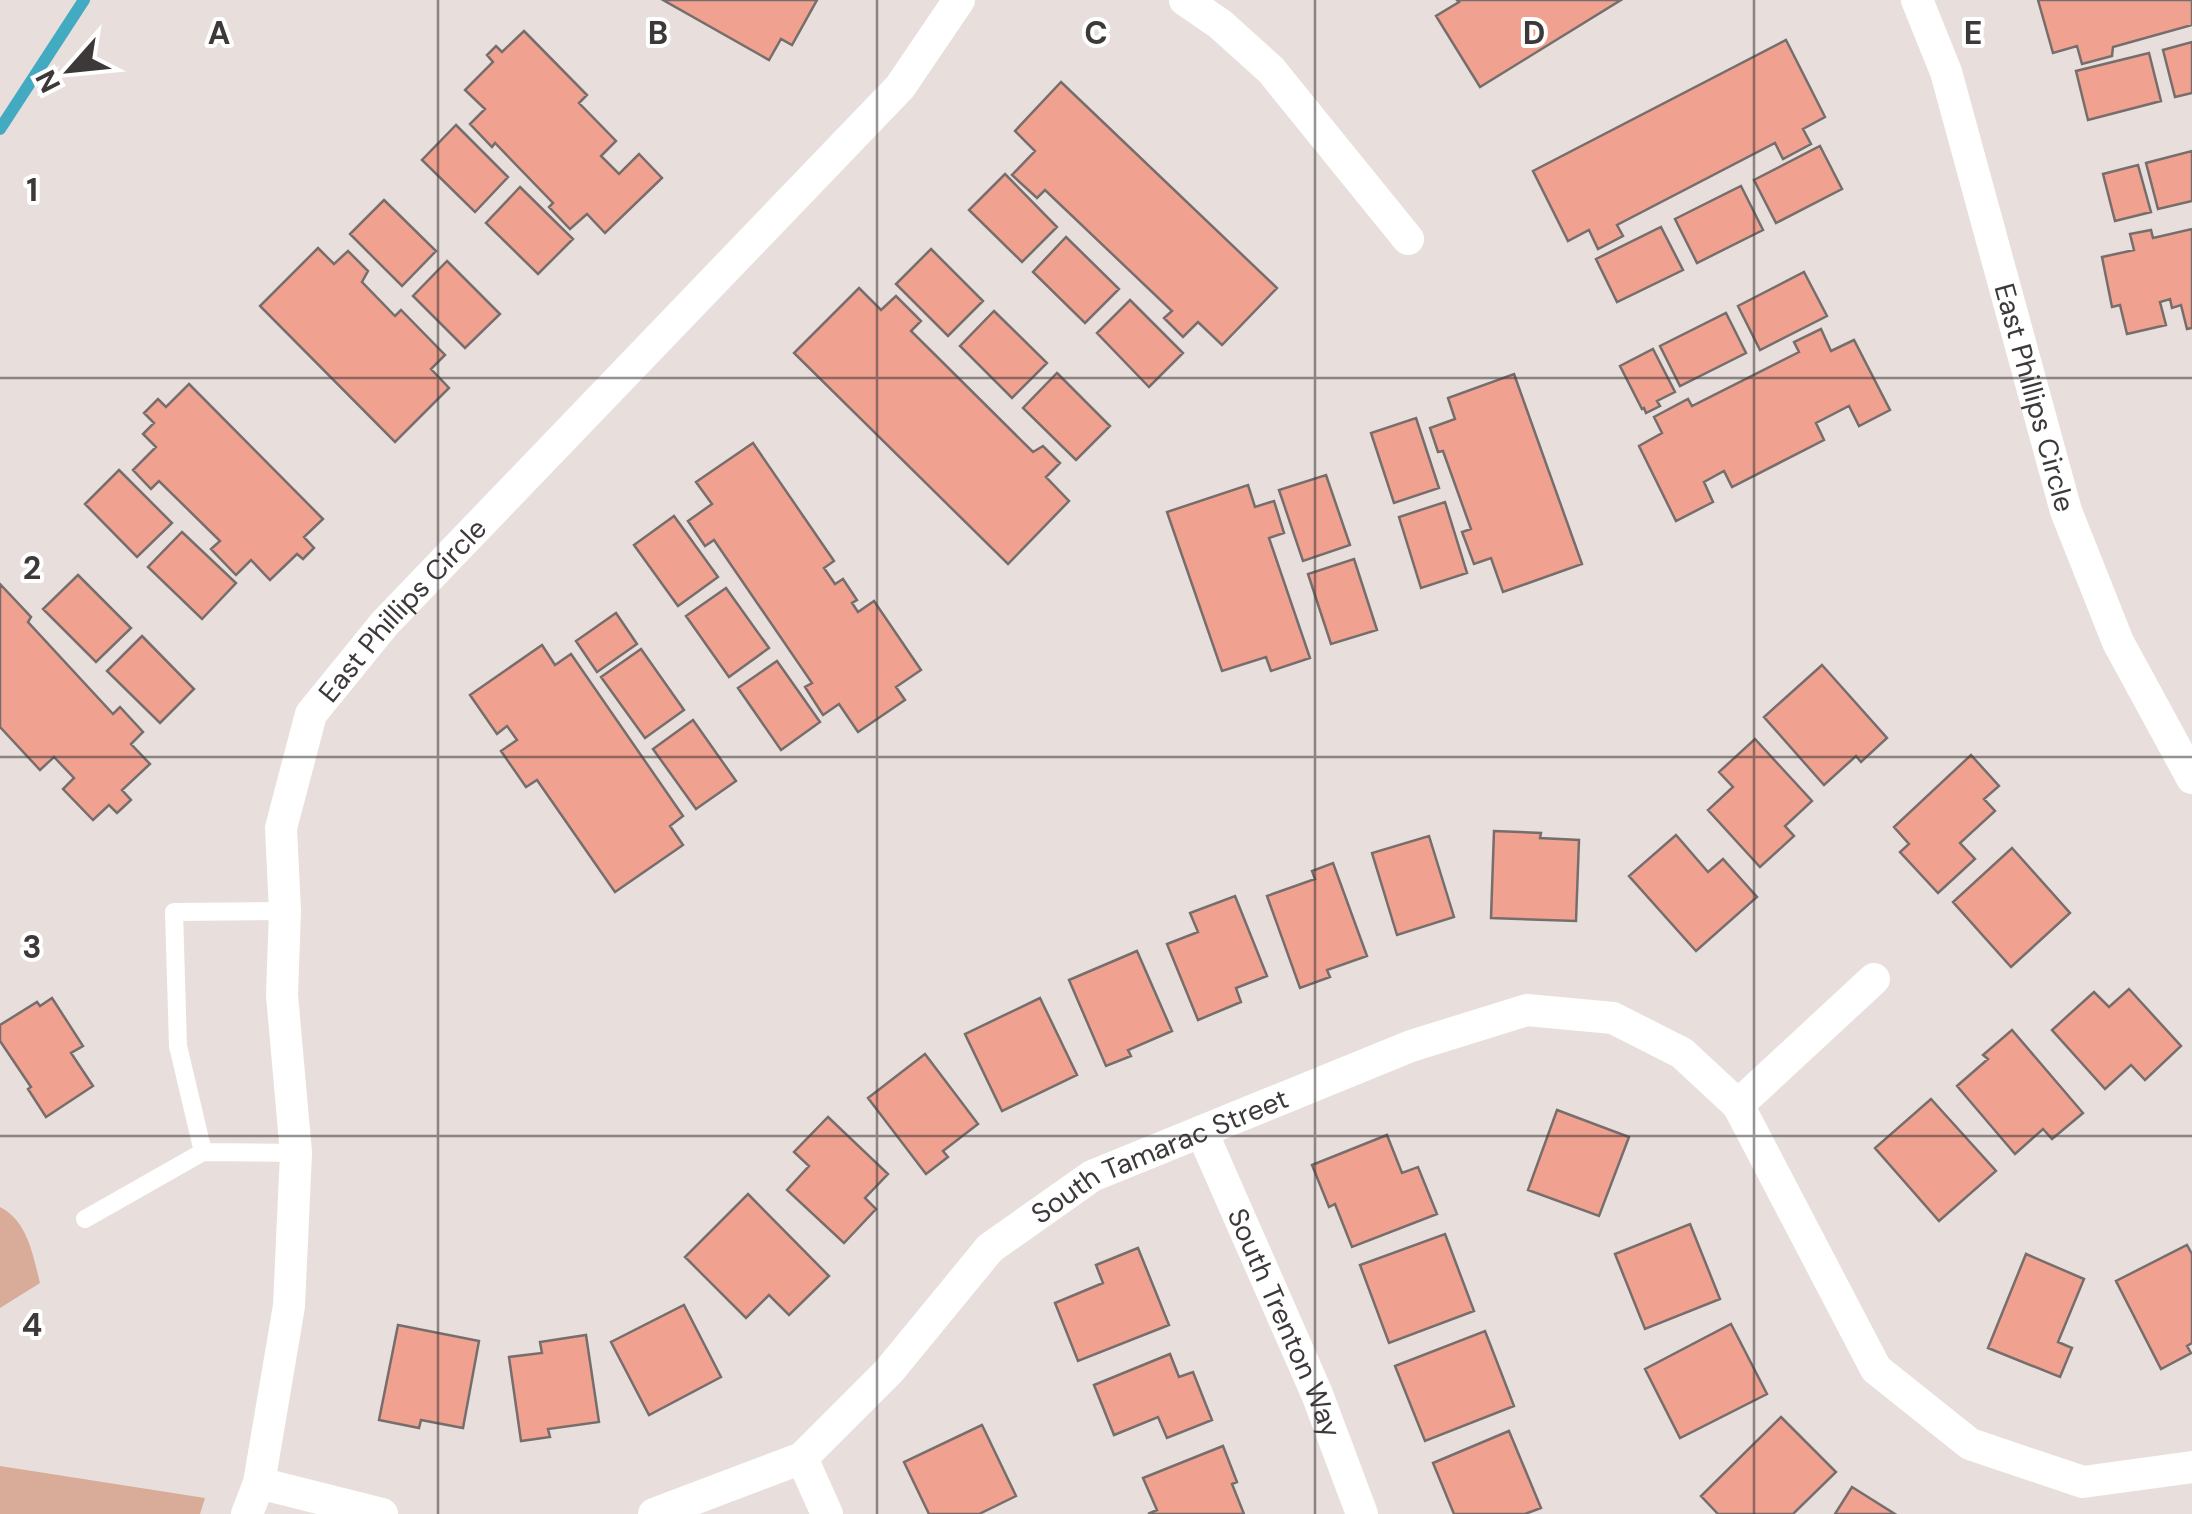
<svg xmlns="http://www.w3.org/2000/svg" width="2192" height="1514" font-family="'DM Sans',sans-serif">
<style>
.green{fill:#d9ab99}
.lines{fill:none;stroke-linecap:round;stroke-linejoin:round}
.stream{stroke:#42abc1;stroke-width:12}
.building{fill:#f1a190;stroke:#766e6c;stroke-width:2.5}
.service{stroke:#fff;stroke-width:18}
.minor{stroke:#fff;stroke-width:32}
.grid{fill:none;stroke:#3c3938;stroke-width:2.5;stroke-opacity:0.55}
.labels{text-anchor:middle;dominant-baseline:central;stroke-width:8;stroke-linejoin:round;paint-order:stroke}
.street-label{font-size:28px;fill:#3c3938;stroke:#fff}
.grid-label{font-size:32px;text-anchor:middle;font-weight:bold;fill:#3c3938;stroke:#fff;stroke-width:8;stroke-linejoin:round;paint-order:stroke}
</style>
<rect width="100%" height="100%" fill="#e8dfdc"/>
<!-- green -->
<path class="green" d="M0 1207C28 1221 33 1256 40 1283L0 1308Z
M0 1466 205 1498 200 1514H0Z"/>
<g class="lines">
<!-- stream -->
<path class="stream" d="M0 129 84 0"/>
</g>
<!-- building -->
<path class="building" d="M663 0H817L792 45 781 39 769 60Z
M1457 0H1621L1480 87 1436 16 1459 2Z
M2038 0H2192V25L2113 47 2112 56 2082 64 2077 46 2053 53Z
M524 31 587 95 579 103 616 141 601 156 619 174 639 154 662 178 605 233 587 214 570 229 549 207 553 203 495 143 492 147 470 124 485 109 465 90 493 62 487 55 496 46 502 52Z
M1786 40 1825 117 1803 129 1811 144 1783 159 1775 143 1617 225 1623 236 1598 249 1589 230 1568 241 1533 171Z
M2192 42V93L2175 97 2163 50Z
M2149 53 2161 101 2088 120 2076 71Z
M1061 82 1277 288 1222 345 1198 322 1183 337 1164 318 1172 311 1045 190 1037 198 1012 175 1035 151 1015 131Z
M456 125 508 177 475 212 422 160Z
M1820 146 1842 189 1776 223 1754 180Z
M2192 151V201L2158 209 2146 163Z
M2138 165 2151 212 2115 221 2103 174Z
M1005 174 1057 227 1022 262 969 210Z
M1741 186 1763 230 1697 263 1675 219Z
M520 187 573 239 538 274 486 223Z
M384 200 436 251 402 286 350 234Z
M1661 227 1683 270 1617 302 1596 259Z
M2192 229V328L2187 329 2181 305 2172 308 2170 299 2160 302 2166 325 2127 334 2120 305 2112 307 2102 257 2134 250 2130 234 2151 230 2153 238Z
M1066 237 1119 289 1085 323 1033 272Z
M318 248 334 264 348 251 368 271 362 282 395 316 401 310 445 355 431 369 449 388 395 442 260 306Z
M931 249 983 301 948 336 896 284Z
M447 261 500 314 465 348 413 296Z
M1804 272 1827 316 1760 350 1738 306Z
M859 288 881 310 896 296 921 321 911 331 1033 452 1043 446 1060 463 1046 477 1069 501 1008 564 794 353Z
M1130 300 1183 353 1149 387 1097 333Z
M994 311 1047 363 1012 398 960 346Z
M1726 313 1746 353 1680 386 1660 346Z
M1821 329 1831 351 1854 340 1890 410 1859 426 1849 406 1816 423 1824 440 1732 487 1724 471 1704 482 1713 502 1676 521 1639 446 1662 433 1654 417 1688 399 1692 406 1799 352 1794 342Z
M1653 349 1675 392 1657 401 1660 406 1646 413 1644 408 1642 409 1620 366Z
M1057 373 1110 426 1076 460 1023 408Z
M1514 374 1582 564 1503 592 1491 558 1474 564 1462 532 1471 529 1443 451 1438 452 1430 428 1455 419 1448 398Z
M189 384 323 519 304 537 314 548 303 559 297 554 270 580 251 560 236 575 211 549 220 541 159 481 151 489 133 470 156 447 143 434 154 423 144 413 158 399 166 407Z
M1416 418 1439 488 1394 503 1371 433Z
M753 443 834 561 824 568 835 584 843 579 857 600 852 603 858 612 874 601 921 670 896 687 905 700 858 732 839 704 823 715 805 687 812 683 714 540 705 546 688 521 712 504 696 482Z
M119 470 172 523 137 557 85 504Z
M1326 475 1350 545 1303 561 1279 490Z
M1248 485 1255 507 1274 501 1284 533 1269 538 1310 658 1271 671 1266 657 1222 671 1167 512Z
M1445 502 1467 573 1421 588 1399 517Z
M674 516 718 577 678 606 634 545Z
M182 532 236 583 202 619 148 567Z
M1354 559 1377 630 1331 644 1308 574Z
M78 575 131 628 96 662 43 609Z
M0 584 31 617 28 622 113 714 120 707 143 732 131 744 150 764 122 790 131 800 117 813 109 805 93 820 63 789 74 778 54 757 40 770 0 727Z
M726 588 769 648 729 677 686 616Z
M616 613 637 644 597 672 576 641Z
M142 636 194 689 160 723 107 671Z
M542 645 555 665 571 654 683 816 670 826 683 845 615 892 537 780 526 787 501 751 517 740 507 726 497 734 470 695Z
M641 649 684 710 645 738 601 677Z
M777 661 820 722 781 750 738 688Z
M1822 665 1887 738 1861 762 1856 756 1824 785 1764 717Z
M693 720 736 781 696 809 653 749Z
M1755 739 1812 801 1785 826 1794 836 1760 867 1708 810 1733 787 1719 772Z
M1971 755 1999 786 1984 799 1995 811 1960 843 1975 859 1938 893 1900 852 1909 844 1894 827Z
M1494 831 1541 833 1540 838 1579 840 1576 921 1491 918Z
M1676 835 1708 872 1723 859 1757 897 1696 951 1629 876Z
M1429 836 1454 917 1397 935 1372 853Z
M2012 848 2070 913 2011 967 1953 902Z
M1333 863 1367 956 1327 970 1330 977 1300 988 1267 896 1315 879 1312 871Z
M1235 896 1267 976 1236 988 1241 1002 1198 1020 1167 944 1198 932 1190 913Z
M1137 951 1172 1031 1128 1050 1131 1056 1106 1066 1069 980Z
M2129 989 2181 1046 2145 1080 2131 1065 2105 1089 2052 1030 2094 992 2109 1007Z
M52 998 83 1046 71 1053 93 1086 46 1117 28 1089 31 1087 0 1041V1025L37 1002 40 1006Z
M1040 998 1077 1075 1002 1111 965 1034Z
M2012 1030 2083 1113 2052 1139 2043 1129 2015 1154 1957 1086 1988 1059 1983 1055Z
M925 1054 978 1124 943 1151 948 1157 926 1174 868 1098Z
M1931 1099 1996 1171 1939 1221 1875 1148Z
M1557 1110 1629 1137 1599 1216 1528 1190Z
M828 1117 888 1174 865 1198 876 1209 844 1243 787 1190 809 1166 794 1152Z
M1387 1135 1402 1173 1418 1167 1437 1214 1352 1247 1335 1204 1329 1207 1312 1165Z
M748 1194 829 1276 789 1315 769 1295 746 1318 685 1257Z
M1690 1224 1720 1299 1645 1329 1615 1254Z
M1445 1234 1474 1311 1389 1343 1360 1265Z
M2187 1245 2192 1254V1343L2187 1346 2191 1353 2161 1369 2116 1281Z
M1138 1248 1169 1325 1078 1361 1055 1303 1103 1283 1096 1265Z
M2026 1254 2084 1279 2058 1342 2072 1348 2060 1377 1988 1348Z
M684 1305 721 1377 649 1415 611 1342Z
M1731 1324 1767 1394 1680 1438 1645 1369Z
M398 1325 479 1341 463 1428 421 1420 419 1428 379 1420Z
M1485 1331 1514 1406 1425 1441 1395 1366Z
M586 1335 599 1422 548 1429 550 1437 521 1441 509 1357 542 1353 540 1342Z
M1170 1354 1179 1377 1193 1372 1212 1420 1167 1438 1158 1417 1114 1435 1094 1385Z
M1781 1417 1836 1472 1793 1514H1718L1701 1496Z
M982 1425 1016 1496 979 1514H929L904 1462Z
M1509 1431 1541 1508 1525 1514H1454L1433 1463Z
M1223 1446 1237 1482 1232 1484 1244 1514H1148L1157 1510 1143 1478Z
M1852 1487 1895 1514H1835Z"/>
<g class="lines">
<!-- service -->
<path class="service" d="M203 1152 178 1046 174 912 285 911
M85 1219 203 1152 296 1153"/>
<!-- minor -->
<g class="minor">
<path d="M1185 0 1220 24 1271 70 1408 239"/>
<path id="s1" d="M1917 0 1946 72 2066 511 2118 642 2192 778"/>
<path d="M1738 1105 1874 979"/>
<path id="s2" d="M1202 1132 1317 1394 1362 1514"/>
<path d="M802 1458 827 1514"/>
<path d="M259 1483 382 1514"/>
<path id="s3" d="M247 1514 259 1483 289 1306 296 1153 282 995 285 911 281 828 311 714 385 623 900 87 959 0"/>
<path id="s4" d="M654 1514 802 1458 889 1371 990 1248 1092 1176 1411 1046 1527 1010 1613 1018 1682 1053 1738 1105 1876 1369 1970 1444 2083 1482 2192 1467"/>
</g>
</g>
<!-- grid -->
<path class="grid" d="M438 0V1514M877 0V1514M1315 0V1514M1754 0V1514M0 378H2192M0 757H2192M0 1136H2192"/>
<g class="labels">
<!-- street labels -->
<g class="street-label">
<text stroke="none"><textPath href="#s1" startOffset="415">East Phillips Circle</textPath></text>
<text stroke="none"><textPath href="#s3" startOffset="948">East Phillips Circle</textPath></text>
<text stroke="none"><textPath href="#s4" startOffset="635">South Tamarac Street</textPath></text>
<text stroke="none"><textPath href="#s2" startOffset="208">South Trenton Way</textPath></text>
</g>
</g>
<g class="grid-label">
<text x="219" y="44">A</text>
<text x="658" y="44">B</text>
<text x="1096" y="44">C</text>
<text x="1534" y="44">D</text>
<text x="1973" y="44">E</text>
<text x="32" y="201">1</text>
<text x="32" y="579">2</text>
<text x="32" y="958">3</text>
<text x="32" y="1336">4</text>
</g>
<!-- north arrow -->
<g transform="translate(70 70) rotate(243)" stroke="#ffffff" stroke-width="8" paint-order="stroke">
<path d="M0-8L18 38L0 25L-18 38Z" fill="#3c3938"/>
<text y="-15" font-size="28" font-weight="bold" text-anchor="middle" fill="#3c3938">N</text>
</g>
</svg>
